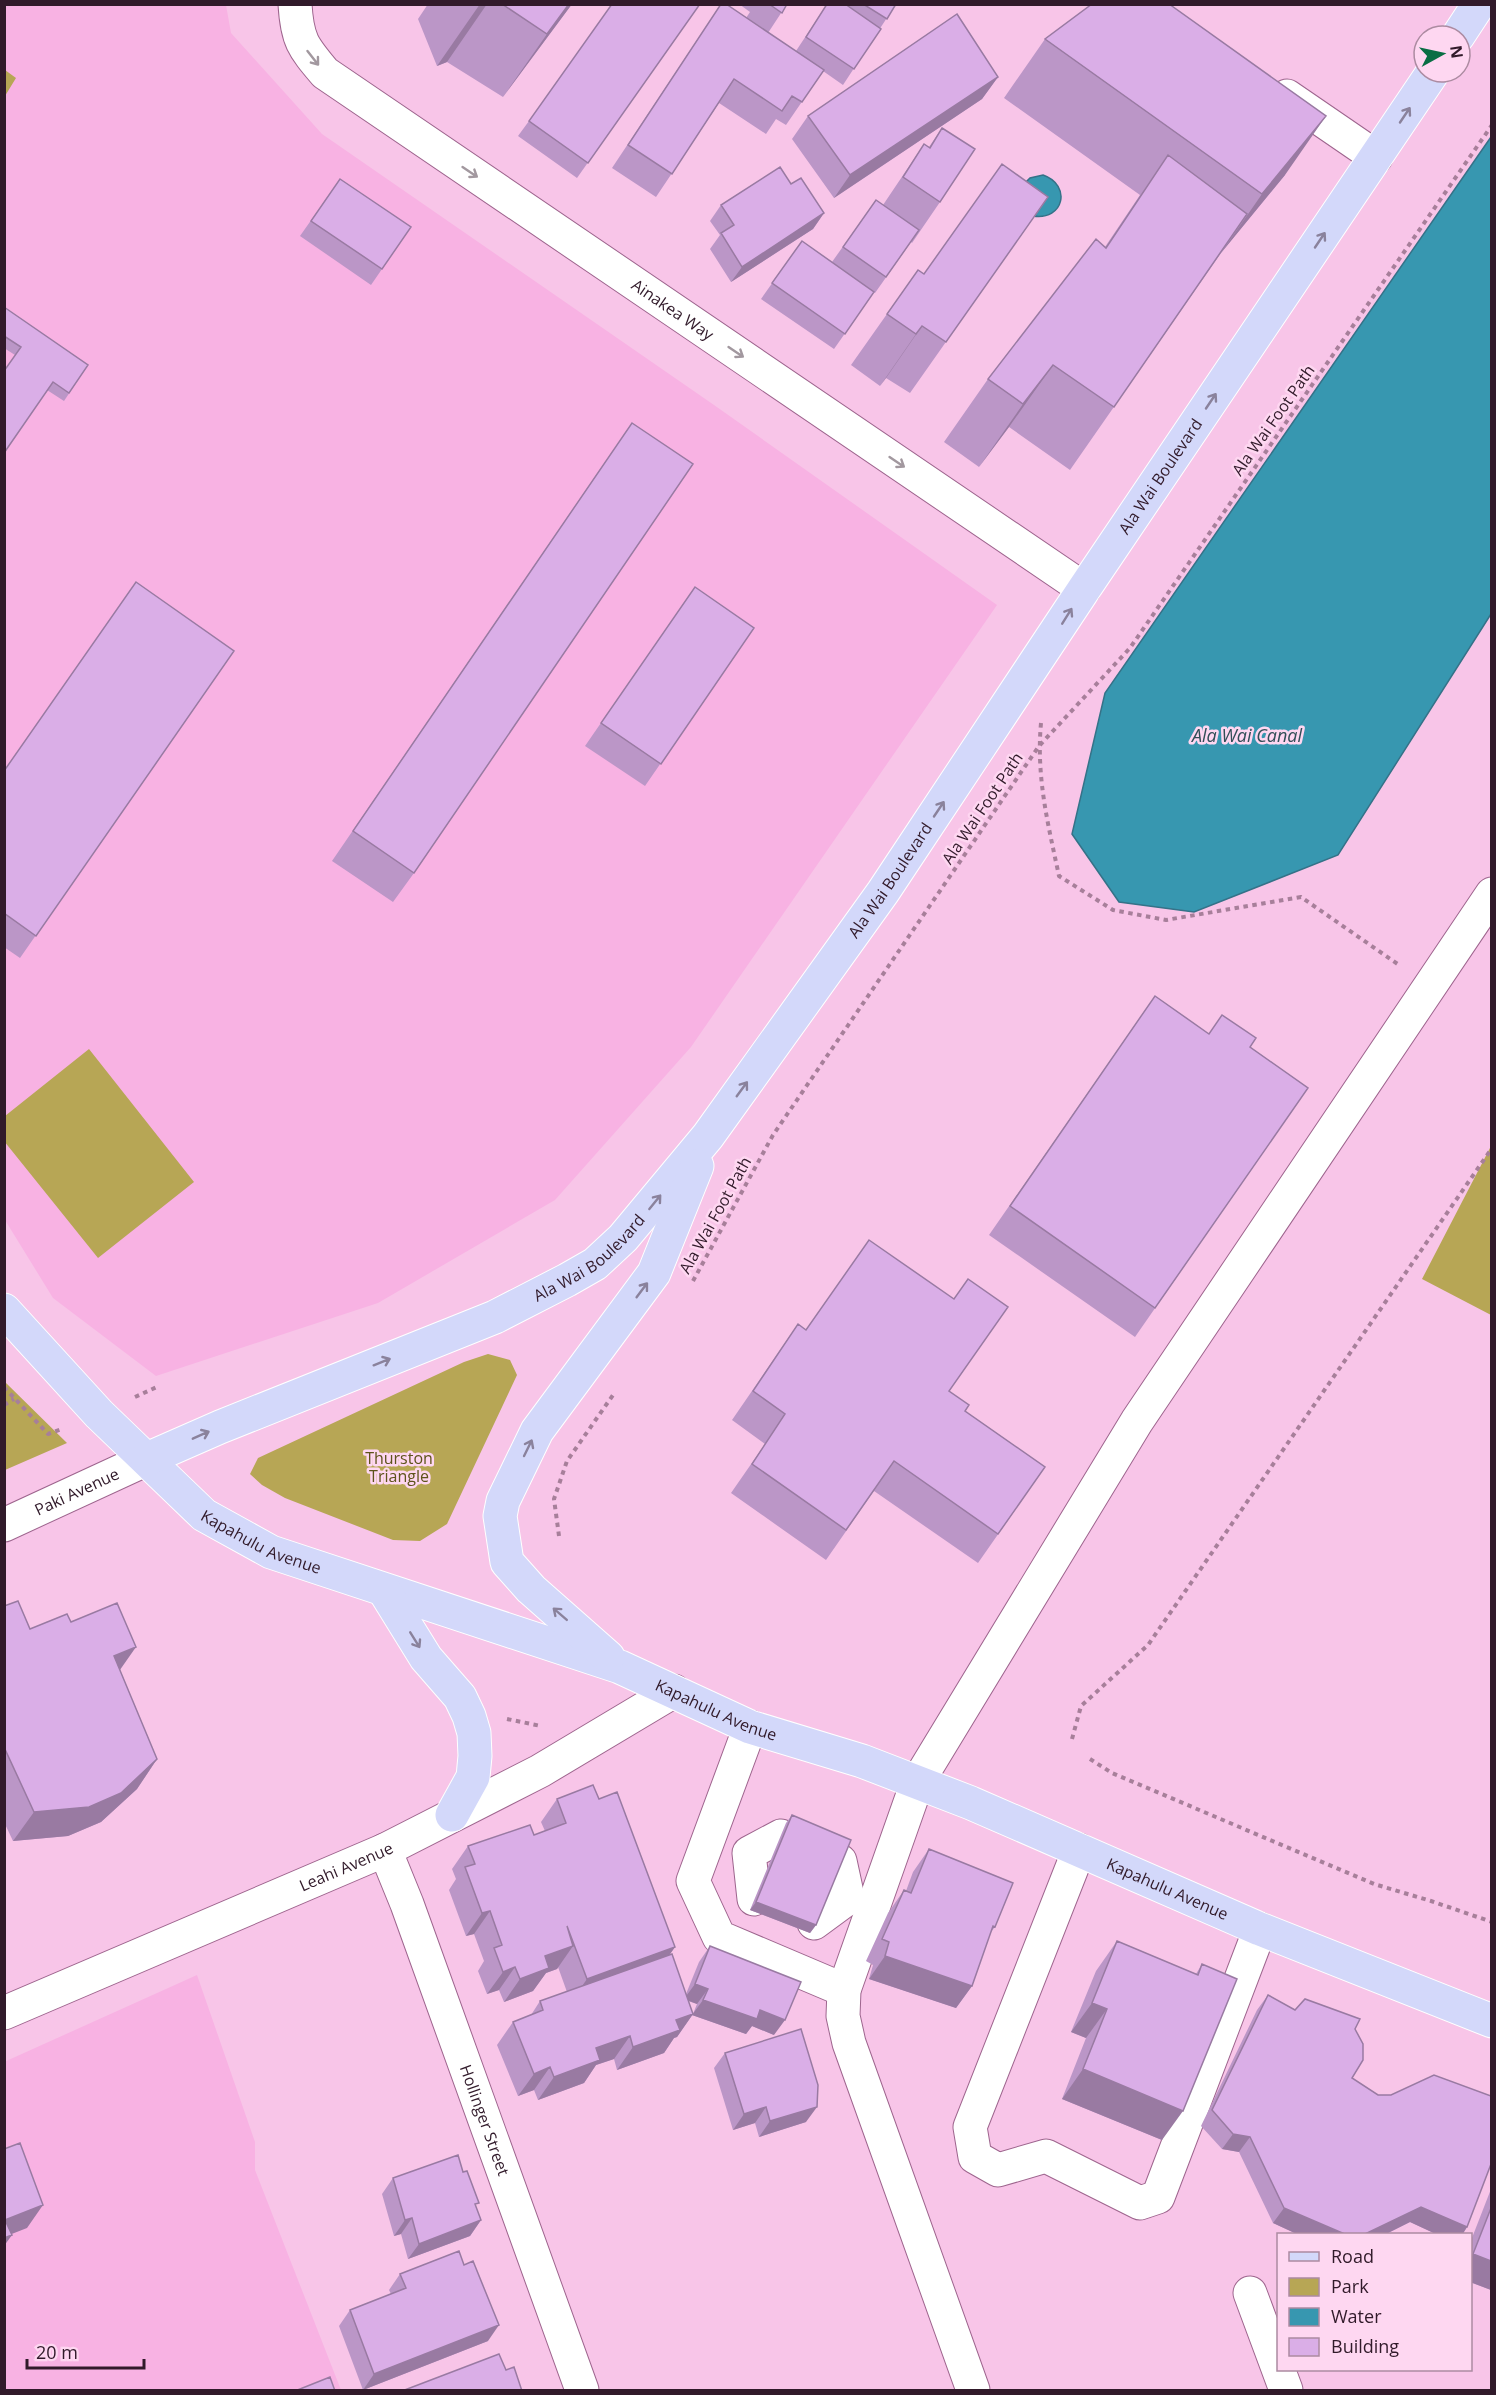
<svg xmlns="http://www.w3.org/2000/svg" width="1496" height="2395" font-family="'Open Sans',sans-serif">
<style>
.built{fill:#f8b2e3}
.green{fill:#b7a655}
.water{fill:#3797b0;stroke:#357288;stroke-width:1.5}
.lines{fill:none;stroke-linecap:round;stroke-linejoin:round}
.minor-casing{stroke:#9e658e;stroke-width:35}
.major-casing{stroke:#fff;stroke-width:35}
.path{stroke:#a77f9a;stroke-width:4;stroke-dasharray:4.5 4.5;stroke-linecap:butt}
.minor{stroke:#fff;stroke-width:33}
.major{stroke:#d3d8fa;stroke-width:33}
.wall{fill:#bb96c7;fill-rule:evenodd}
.shaded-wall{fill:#997aa2}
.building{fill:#daaee7;stroke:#997aa2;stroke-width:1.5}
.oneway{stroke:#a2989f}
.oneway2{stroke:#8a829c}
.labels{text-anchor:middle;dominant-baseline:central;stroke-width:5;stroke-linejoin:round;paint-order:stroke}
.street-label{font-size:16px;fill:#311a2a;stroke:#fed7f1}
.park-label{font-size:16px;fill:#5e531b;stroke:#fed7f1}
.water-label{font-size:18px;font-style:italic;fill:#314e57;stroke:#fed7f1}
</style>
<rect width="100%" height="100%" fill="#f8c5e8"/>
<!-- built -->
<path class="built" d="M5 5H226L231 33 322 134 714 405 997 605 691 1047 555 1200 378 1303 156 1376 53 1298 5 1220Z
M197 1975 255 2142V2170L341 2390H5L4 2062Z"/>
<!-- green -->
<path class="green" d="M5 70 16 78 5 96Z
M89 1049 194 1182 98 1258 4 1141 5 1116Z
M1491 1146V1315L1422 1279Z
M488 1354 510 1360 517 1375 447 1524 420 1541 393 1540 285 1498 262 1485 250 1474 258 1458 464 1362Z
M5 1382 67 1443 5 1470Z"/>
<!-- water -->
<path class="water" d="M1491 137V614L1338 855 1194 912 1119 902 1072 834 1105 693Z
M1043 175C1072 185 1064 221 1033 216L1025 183 1030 178Z"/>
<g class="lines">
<!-- minor casing -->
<g class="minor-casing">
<g id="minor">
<path id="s1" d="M295 4C297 40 303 47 325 73L1084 589"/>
<path d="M1287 96 1376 157"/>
<path id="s2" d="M4 1525 147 1459"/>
<path d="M750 1727 693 1881 719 1937 844 1990"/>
<path id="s3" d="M385 1850 407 1904 582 2390"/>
<path d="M1079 1850 970 2127 975 2157 998 2170 1046 2156 1140 2203 1158 2197 1260 1929"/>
<path d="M754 1899 749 1853 781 1836"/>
<path d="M814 1923 848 1898 840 1861"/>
<path id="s4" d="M4 2013 385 1850 540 1771 674 1691"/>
<path d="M1250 2293 1286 2390"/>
<path d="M973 2390 849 2043 843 2016 844 1990 917 1783 1137 1421 1492 894"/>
</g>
</g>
<!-- major casing -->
<g class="major-casing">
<g id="major">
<path d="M1458 36 1479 4"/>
<path id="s5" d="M4 1310 99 1414 204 1515 271 1552 620 1667 750 1727 862 1761 971 1803 1260 1929 1492 2021"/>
<path id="s6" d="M147 1459 220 1427 495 1317 567 1280 595 1264 623 1238 708 1136 883 892 1084 589 1433 72"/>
<path d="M384 1590 426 1658 460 1697 469 1716 474 1733 475 1756 473 1777 452 1815"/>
<path d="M608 1657 531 1589 507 1562 500 1516 503 1501 537 1431 654 1273 697 1166"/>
</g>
</g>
<!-- path -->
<path class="path" d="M1041 723C1036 777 1048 824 1059 876L1113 910 1166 920 1301 897 1399 965
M693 1281 773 1135 1039 746 1130 648 1492 125
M4 1387 48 1434 62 1429
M135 1397 159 1386
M4 1405 14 1399
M559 1536 554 1499 567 1461 613 1395
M507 1719 541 1726
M1072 1739 1081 1706 1148 1645 1492 1148
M1090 1759 1112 1773 1374 1884 1431 1901 1492 1922"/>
<!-- minor -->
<use href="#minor" class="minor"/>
<!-- major -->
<use href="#major" class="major"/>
</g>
<!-- wall -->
<path class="wall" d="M428 4H572L503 97 447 62 437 66 418 19Z
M700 4 577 178 518 136 529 121Z
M721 4 746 18 750 12 739 4H787L768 33 796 51 827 4H896L843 85 823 71 786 125 776 119 766 134 719 103 656 197 612 168Z
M1045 39 1285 175 1221 253 1070 470 1009 427 979 467 944 442 988 379 1105 247 1140 195 1004 98Z
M998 77 982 99 834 198 792 139 808 116Z
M942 128 940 202 912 243 911 242 875 293 832 262 876 200 883 205 924 144 929 147Z
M340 179 411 227 371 285 300 236Z
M791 184 824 213 813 229 731 282 710 249 720 235 710 221 721 205Z
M1048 197 910 393 886 378 880 386 851 365 918 270 924 274Z
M802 241 874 292 834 349 761 299Z
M4 307 88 365 64 401 47 390 15 355 4 348Z
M612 452 414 873 393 902 332 861Z
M695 587 754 628 645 786 585 746Z
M234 651 20 958 4 947V770Z
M1155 996 1209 1034 1250 1047 1308 1088 1135 1337 989 1235Z
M798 1324 806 1330 949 1391 965 1411 1045 1467 978 1563 874 1491 826 1560 731 1493 765 1444 732 1420Z
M4 1606 30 1629 71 1622 120 1670 157 1759 137 1789 101 1822 68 1836 13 1841 4 1822Z
M557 1799H599L675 1947 669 1955 686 1994 699 1962 710 1946 774 2035 752 2026 746 2034 692 2015 693 2014 677 2037 674 2038 664 2053 617 2070 614 2059 596 2065 584 2083 538 2100 534 2090 518 2096 497 2045 513 2022 531 2015 540 2001 567 1992 558 1967 557 1969 546 1973 533 1991 504 2002 499 1990 487 1994 478 1971 484 1961 474 1934 466 1936 449 1890 456 1879 452 1869 468 1846 534 1835 545 1831 541 1822ZM688 2001 697 2004 693 2014Z
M792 1815 816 1925 810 1933 750 1910 786 1823Z
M929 1849 995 1927 991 1932 972 1986 956 2008 869 1979 873 1965 866 1961 888 1913 904 1890 906 1891 913 1872Z
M1117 1941 1196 1974 1202 1964 1162 2140 1062 2099 1086 2038 1071 2032 1096 1971Z
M1268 1995 1295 2010 1355 2029 1352 2078 1467 2227 1462 2235H1438L1410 2222 1384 2235H1299L1273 2223 1239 2152 1222 2149 1201 2126 1257 2010Z
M725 2053 806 2122 759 2137 755 2123 733 2130 714 2068Z
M393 2178 476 2207 481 2220 470 2236 408 2259 401 2234 394 2236 382 2194Z
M1491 2189V2290L1470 2282V2243Z
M400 2274 488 2341 363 2390 339 2326 350 2310 391 2294 389 2290Z"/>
<!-- shaded-wall -->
<path class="shaded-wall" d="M480 4H487L447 62 437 66Z
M569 4H572L503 97 547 34Z
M998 77 982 99 834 198 850 175Z
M1326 116 1285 175 1221 253 1262 194Z
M824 213 813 229 731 282 742 267Z
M922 326 886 378 880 386 916 334Z
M1053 365 1009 427 979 467 1023 404Z
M136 1647 115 1677 114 1656Z
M157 1759 137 1789 101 1822 68 1836 13 1841 34 1812Z
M756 1902 816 1925 810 1933 750 1910Z
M490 1911 474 1934 466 1936 482 1913Z
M573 1946 557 1969 546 1973 533 1991 504 2002 520 1979 545 1956Z
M675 1947 659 1970 571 2002 587 1979Z
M885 1956 972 1986 956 2008 869 1979Z
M515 1967 499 1990 487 1994 503 1972Z
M695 1984 708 1989 697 2004 684 1999Z
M703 2000 760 2010 785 2020 774 2035 752 2026 746 2034 692 2015Z
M1092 2003 1107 2009 1086 2038 1071 2032Z
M693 2014 677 2037 674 2038 664 2053 617 2070 633 2047 676 2020Z
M630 2036 614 2059 596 2065 584 2083 538 2100 554 2077 596 2048Z
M550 2067 534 2090 518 2096 534 2074Z
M1083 2069 1183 2111 1162 2140 1062 2099Z
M766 2107 755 2123 733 2130 744 2114Z
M817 2107 806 2122 759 2137 770 2121Z
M1233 2134 1250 2137 1239 2152 1222 2149Z
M43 2205 27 2228 4 2237 5 2220Z
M1421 2207 1467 2227 1462 2235H1438L1410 2222 1384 2235H1363Z
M1284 2208 1347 2235H1299L1273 2223Z
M412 2218 401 2234 394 2236 405 2220Z
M481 2220 470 2236 408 2259 419 2244Z
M12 2235 4 2246V2238Z
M1473 2254 1491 2261V2290L1470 2282V2259Z
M499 2325 488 2341 363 2390 374 2374Z"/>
<!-- building -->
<path class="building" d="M502 4H569L547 34Z
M612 4H700L588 163 529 121Z
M721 4H726L824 70 802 102 792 96 782 111 734 79 672 174 628 145Z
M769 4H787L782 13Z
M827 4H845L881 29 854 69 806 37Z
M863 4H896L887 19Z
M1092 4H1169L1326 116 1262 194 1045 39Z
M957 14 998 77 850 175 808 116Z
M942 128 975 149 940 202 903 177 924 144 930 148Z
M1168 155 1247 214 1114 407 1053 365 1023 404 988 379 1096 239 1106 248Z
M1002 164 1048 197 946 342 922 326 916 334 887 314 918 270 924 274Z
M780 167 791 184 801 178 824 213 742 267 721 233 734 225 721 205Z
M340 179 411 227 382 269 311 221Z
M876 200 919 230 886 277 843 247Z
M802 241 874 292 845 334 772 283Z
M4 307 88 365 69 393 53 382 4 453V371L21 347 4 336Z
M632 423 693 464 414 873 353 831Z
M136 582 234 651 36 936 4 913V771Z
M695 587 754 628 661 764 601 723Z
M1155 996 1209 1034 1222 1015 1256 1038 1250 1047 1308 1088 1155 1308 1010 1206Z
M869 1240 954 1299 968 1279 1008 1307 949 1391 969 1405 965 1411 1045 1467 998 1534 894 1461 846 1530 752 1464 785 1414 753 1391 798 1324 806 1330Z
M18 1601 30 1629 67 1614 71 1622 117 1603 136 1647 114 1656 157 1759 121 1793 89 1807 34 1812 4 1747V1606Z
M593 1785 599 1799 617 1792 675 1947 587 1979 567 1926 573 1946 545 1956 549 1968 520 1979 515 1967 503 1972 494 1948 502 1945 490 1911 482 1913 465 1867 475 1864 468 1846 530 1825 534 1835 566 1823 557 1799Z
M792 1815 851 1840 816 1925 756 1902Z
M929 1849 1013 1883 995 1927 993 1926 972 1986 885 1956 889 1942 882 1939 904 1890 911 1893Z
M1117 1941 1198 1975 1202 1964 1237 1979 1183 2111 1083 2069 1107 2009 1092 2003Z
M710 1946 801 1982 785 2020 760 2010 757 2019 703 2000 708 1989 695 1984Z
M672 1954 693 2014 676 2020 680 2030 633 2047 630 2036 596 2048 600 2060 554 2077 550 2067 534 2074 513 2022 543 2010 540 2001Z
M1268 1995 1295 2010 1305 1999 1360 2019 1355 2029 1363 2044V2060L1352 2078 1378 2095H1391L1434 2075 1491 2096V2164L1467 2227 1421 2207 1363 2235H1347L1284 2208 1250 2137 1233 2134 1212 2110Z
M801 2029 818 2085 817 2107 770 2121 766 2107 744 2114 725 2053Z
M20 2143 43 2205 5 2220 12 2235 4 2238V2149Z
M458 2155 463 2172 467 2171 479 2203 475 2204 481 2220 419 2244 412 2218 405 2220 393 2178Z
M1491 2208V2261L1473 2254Z
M459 2251 464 2265 473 2261 499 2325 374 2374 350 2310 406 2288 400 2274Z
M499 2354 506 2370 514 2367 522 2391H402Z
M330 2377 335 2391H295Z"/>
<!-- one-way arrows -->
<defs><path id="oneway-shaft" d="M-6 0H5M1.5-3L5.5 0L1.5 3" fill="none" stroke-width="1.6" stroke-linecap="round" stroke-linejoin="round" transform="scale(1.5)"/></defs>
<g class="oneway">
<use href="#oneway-shaft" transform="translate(313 58) rotate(52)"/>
<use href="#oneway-shaft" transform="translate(470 172) rotate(34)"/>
<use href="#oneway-shaft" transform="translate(736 352) rotate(34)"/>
<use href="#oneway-shaft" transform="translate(897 462) rotate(34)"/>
</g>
<g class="oneway2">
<use href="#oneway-shaft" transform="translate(1405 115) rotate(-56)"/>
<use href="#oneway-shaft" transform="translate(1320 240) rotate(-56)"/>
<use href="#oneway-shaft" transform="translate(1211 401) rotate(-56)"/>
<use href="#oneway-shaft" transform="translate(1067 616) rotate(-58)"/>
<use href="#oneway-shaft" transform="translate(939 809) rotate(-56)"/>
<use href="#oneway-shaft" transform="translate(742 1089) rotate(-54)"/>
<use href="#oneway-shaft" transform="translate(655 1202) rotate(-51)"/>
<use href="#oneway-shaft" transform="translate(642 1290) rotate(-53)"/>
<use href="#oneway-shaft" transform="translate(382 1362) rotate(-22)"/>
<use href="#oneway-shaft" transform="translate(201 1435) rotate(-24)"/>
<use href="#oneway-shaft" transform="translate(528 1448) rotate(-64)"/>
<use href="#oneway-shaft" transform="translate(560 1614) rotate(-139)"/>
<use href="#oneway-shaft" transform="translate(415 1640) rotate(58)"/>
</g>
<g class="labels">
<!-- street labels -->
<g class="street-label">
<text stroke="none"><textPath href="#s1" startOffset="498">Ainakea Way</textPath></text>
<text transform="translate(1273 420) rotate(-55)">Ala Wai Foot Path</text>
<text stroke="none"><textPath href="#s6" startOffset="1460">Ala Wai Boulevard</textPath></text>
<text transform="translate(982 808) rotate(-56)">Ala Wai Foot Path</text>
<text stroke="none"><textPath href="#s6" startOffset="974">Ala Wai Boulevard</textPath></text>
<text transform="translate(715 1215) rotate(-61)">Ala Wai Foot Path</text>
<text stroke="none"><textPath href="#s6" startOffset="488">Ala Wai Boulevard</textPath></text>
<text stroke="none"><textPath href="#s2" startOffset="80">Paki Avenue</textPath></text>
<text stroke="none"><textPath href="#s5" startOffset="350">Kapahulu Avenue</textPath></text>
<text stroke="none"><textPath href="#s5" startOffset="836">Kapahulu Avenue</textPath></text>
<text stroke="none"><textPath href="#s4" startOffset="372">Leahi Avenue</textPath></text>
<text stroke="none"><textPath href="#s5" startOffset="1322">Kapahulu Avenue</textPath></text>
<text stroke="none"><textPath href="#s3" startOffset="288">Hollinger Street</textPath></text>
</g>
<!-- park labels -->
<g class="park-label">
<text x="399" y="1458">Thurston<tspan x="399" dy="18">Triangle</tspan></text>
</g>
<!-- water labels -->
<g class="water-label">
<text x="1247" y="735">Ala Wai Canal</text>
</g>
</g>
<!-- border -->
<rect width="1496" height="2395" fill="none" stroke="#311a2a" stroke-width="12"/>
<!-- legend -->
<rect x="1277" y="2233" width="195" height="138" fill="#fed7f1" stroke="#ac8ba1" stroke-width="1.5"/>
<rect x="1289" y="2252" width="30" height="9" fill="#d3d8fa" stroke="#ac8ba1" stroke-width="1.5"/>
<text x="1331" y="2263" font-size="18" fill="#311a2a">Road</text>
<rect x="1289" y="2278" width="30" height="18" fill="#b7a655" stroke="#ac8ba1" stroke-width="1.5"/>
<text x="1331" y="2293" font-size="18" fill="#311a2a">Park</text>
<rect x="1289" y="2308" width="30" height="18" fill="#3797b0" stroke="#ac8ba1" stroke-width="1.5"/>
<text x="1331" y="2323" font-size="18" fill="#311a2a">Water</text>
<rect x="1289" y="2338" width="30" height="18" fill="#daaee7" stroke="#ac8ba1" stroke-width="1.5"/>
<text x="1331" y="2353" font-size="18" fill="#311a2a">Building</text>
<!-- north arrow -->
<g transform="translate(1442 54) rotate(82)"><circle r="28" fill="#fed7f1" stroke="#ac8ba1" stroke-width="1.5"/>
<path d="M0-4.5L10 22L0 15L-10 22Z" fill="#096e44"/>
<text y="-9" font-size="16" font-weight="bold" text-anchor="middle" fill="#311a2a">N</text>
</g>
<!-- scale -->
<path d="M27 2359v9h117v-9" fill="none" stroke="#311a2a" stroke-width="3"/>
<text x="36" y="2359" font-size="18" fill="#311a2a" stroke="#fed7f1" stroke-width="4.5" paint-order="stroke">20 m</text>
</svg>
